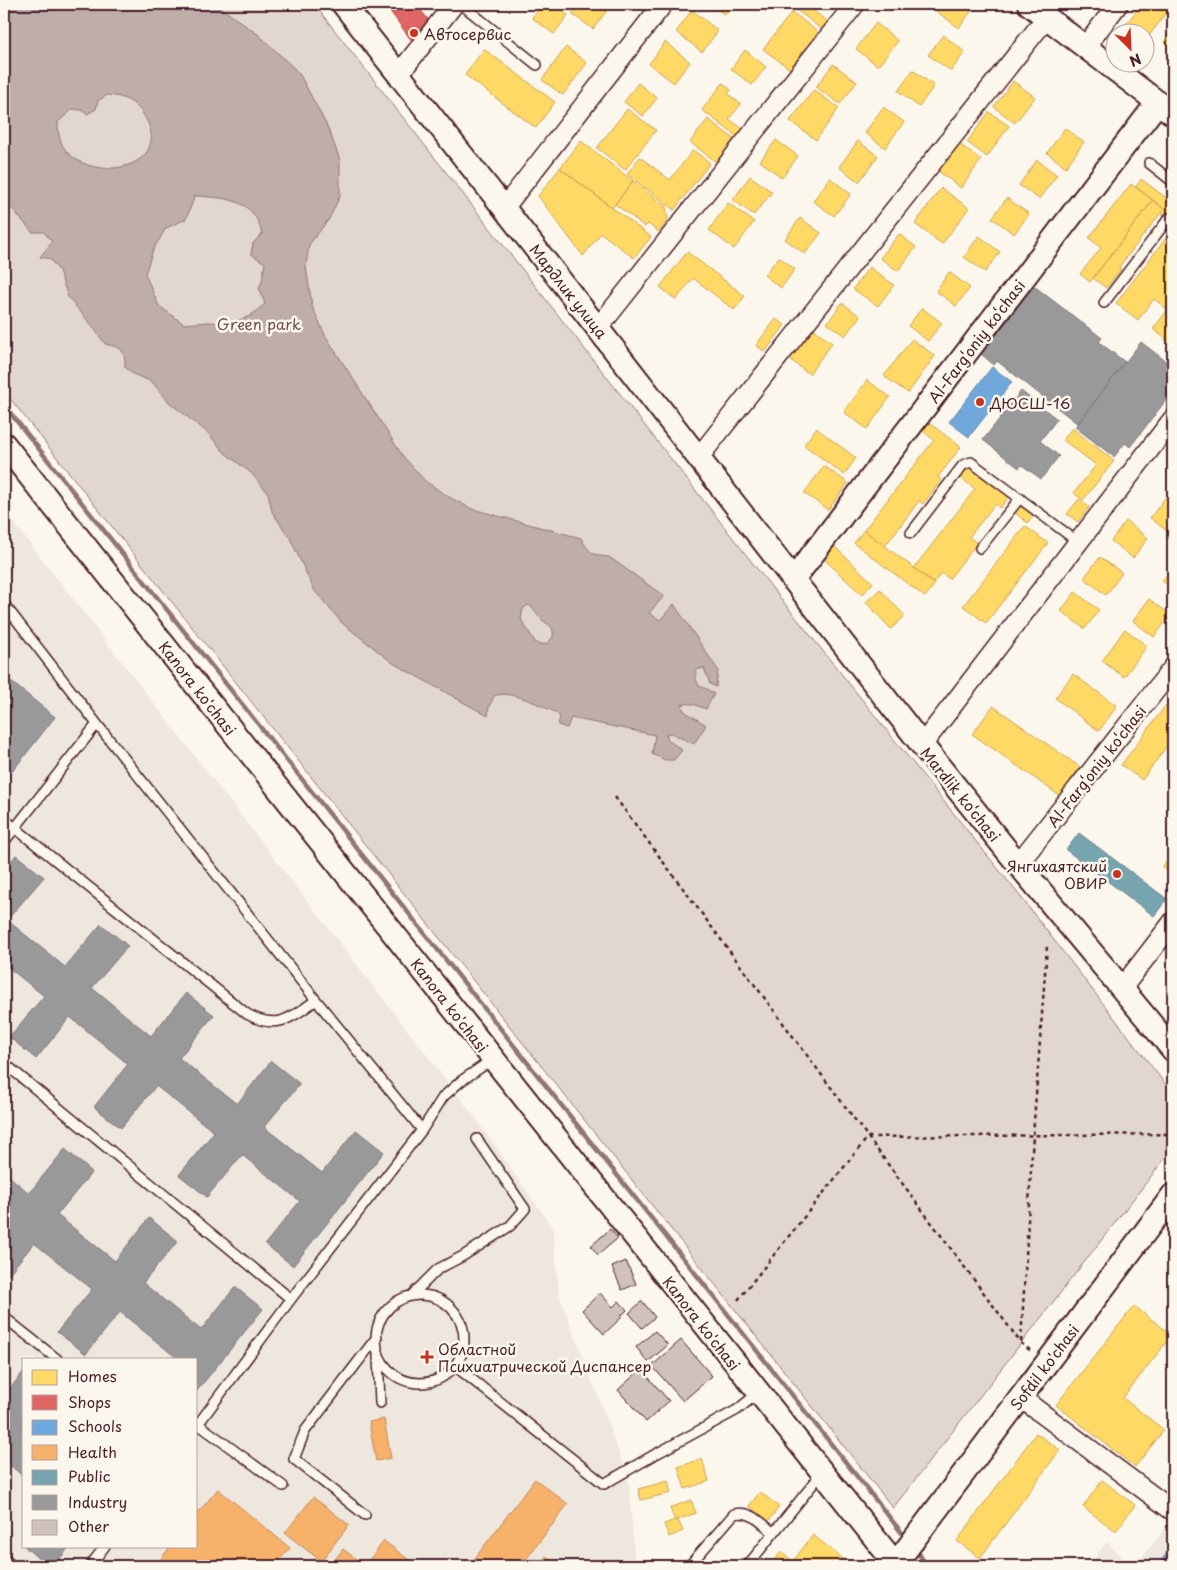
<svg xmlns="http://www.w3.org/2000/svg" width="1177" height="1570" font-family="'Playpen Sans',sans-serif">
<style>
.built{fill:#eee7de;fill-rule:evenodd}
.green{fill:#e2d7d0;stroke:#967b7e}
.water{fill:#bfadaa;stroke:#907477;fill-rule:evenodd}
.homes{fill:#ffd966;stroke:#c9a154}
.shops{fill:#e06666;stroke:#b35154}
.schools{fill:#6fa8dc;stroke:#647fa7}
.health{fill:#f6b26b;stroke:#c28658}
.public{fill:#76a5af;stroke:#697d87}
.industry{fill:#999;stroke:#817478}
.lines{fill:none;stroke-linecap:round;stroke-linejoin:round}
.stream{stroke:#907477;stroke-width:4.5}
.building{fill:#cfc2bc;stroke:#4a1f2b}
.service-casing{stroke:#4a1f2b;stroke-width:12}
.minor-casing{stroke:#4a1f2b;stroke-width:22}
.tertiary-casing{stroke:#4a1f2b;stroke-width:26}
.path{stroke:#4a1f2b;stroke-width:2.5;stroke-dasharray:4 4;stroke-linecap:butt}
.service{stroke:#fbf7ec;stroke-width:9}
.minor{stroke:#fbf7ec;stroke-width:19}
.tertiary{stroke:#fbf7ec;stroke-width:22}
.poi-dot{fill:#c8321e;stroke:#fbf7ec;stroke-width:2}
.labels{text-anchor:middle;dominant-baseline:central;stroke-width:5;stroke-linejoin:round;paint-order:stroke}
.poi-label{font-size:15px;fill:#4a1f2b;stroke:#fbf7ec;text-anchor:start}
.street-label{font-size:15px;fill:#4a1f2b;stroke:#fbf7ec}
.park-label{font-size:15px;fill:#704d54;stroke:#fbf7ec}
</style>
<rect width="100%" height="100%" fill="#fbf7ec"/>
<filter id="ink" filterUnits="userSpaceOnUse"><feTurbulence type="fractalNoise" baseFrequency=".02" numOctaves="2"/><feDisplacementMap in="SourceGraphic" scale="10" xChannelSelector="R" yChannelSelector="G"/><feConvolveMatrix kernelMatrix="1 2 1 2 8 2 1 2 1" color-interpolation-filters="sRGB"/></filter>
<g filter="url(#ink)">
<!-- built -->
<path class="built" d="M4 510 474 1116 553 1228 559 1294 626 1471 629 1483 635 1566H4ZM24 1359H196V1546H24Z
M1167 1527 1173 1531V1566H1134Z
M1107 1542 1131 1566H1088Z"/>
<!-- green -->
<path class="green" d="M4 4H314L773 589 1016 891 1173 1094V1148L893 1508 4 391Z"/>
<!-- water -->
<path class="water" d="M9 4H210L218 6 259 35 299 73 329 130 340 160V196L329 219 309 245 306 266 312 306 325 335 402 455 425 481 449 497 472 509 581 538C589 552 592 556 609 557L664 596 649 613 660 620 674 604 718 670 716 687 710 684 704 668 696 670V679L699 686 707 689 714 694 706 709C699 707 690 701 682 705L684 711 706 725 694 744 671 733 666 734 668 740 682 750 674 760H665L652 754 655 735 571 718 567 728 558 725 560 717 557 713C542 706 510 689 494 696L489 707 488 716 393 663 342 623 314 590 290 538 272 512 268 493 251 473 225 453 208 433 170 403 152 382 133 374 125 367C125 348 122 348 105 344L93 327 68 297 59 271 50 259 40 257 52 242 44 232H32L4 199V10ZM107 95C122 96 135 101 143 114 178 168 91 186 64 148 59 140 58 131 58 122L73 109 81 110 87 114 96 109 98 101ZM195 196C226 198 254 198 262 234L253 243 251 254 265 263 262 281 259 288 265 304 250 316 232 323 207 322 184 324 159 306 145 274 153 250 166 228 186 219ZM528 605C535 608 535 612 539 617 546 625 555 624 553 637L547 644H539L535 642 521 619 523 609Z"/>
<!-- homes -->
<path class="homes" d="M543 4H553L568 15 554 34 532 18Z
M580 4H601L608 9 593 29 572 14Z
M710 4H734L725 15Z
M789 4H815L811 9 831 24 825 32Z
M942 4H972L975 6 959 28 936 11Z
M1142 4H1173L1145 41 1144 32H1134L1125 25Z
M692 10 718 31 702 52 676 32Z
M792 12 818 32 790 69 763 49Z
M876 23 898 41 878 66 856 49Z
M1173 30V46L1172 48 1164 42Z
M943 35 965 52 951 71 928 55Z
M665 42 690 62 674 83 649 64Z
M566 47 587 63 563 95 542 80Z
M484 49 555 102 536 128 465 75Z
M745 50 766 67 752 85 731 69Z
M833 64 857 82 840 104 816 87Z
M913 70 934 86 919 107 898 91Z
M1013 81 1035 97 1015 123 994 107Z
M638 83 657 98 643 116 624 102Z
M723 83 731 90 728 94 741 104 729 119 746 131 740 139 702 110Z
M814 90 839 108 816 140 790 121Z
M883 107 904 122 885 148 865 133Z
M627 109 656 130 625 170 597 148Z
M989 112 1009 126 987 157 967 142Z
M708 119 734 139 716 162 690 142Z
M1065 128 1084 142 1066 167 1047 153Z
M776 140 798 156 782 178 760 161Z
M581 141 633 181 612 208 560 168Z
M858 141 878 156 859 182 839 167Z
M958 143 981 160 961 188 938 171Z
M693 150 710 163 674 210 627 174 640 157 670 180Z
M1037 160 1057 175 1039 199 1019 185Z
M560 168 651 237 634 258 601 233 583 256 538 196Z
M750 176 772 192 754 215 733 200Z
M830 178 851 194 834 216 813 201Z
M1141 179 1173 203V222L1161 212 1164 209 1136 187Z
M633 181 666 207 668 220 659 232 648 224 645 227 615 204Z
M1131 184 1153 200 1090 282 1080 274 1101 248 1089 238Z
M941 188 969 208 942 244 915 224Z
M1007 198 1029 214 1014 234 992 218Z
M1153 200 1164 209 1119 267 1121 269 1106 288 1093 278Z
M728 203 754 222 734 249 709 230Z
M800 218 821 233 805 254 785 239Z
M1173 229V303L1168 310 1154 299 1138 320 1116 303Z
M899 234 916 247 898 271 880 258Z
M979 236 1000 252 985 272 964 257Z
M687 252 745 296 734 310 693 278 676 300 660 287Z
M779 257 795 269 781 288 764 275Z
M869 267 894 285 878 306 853 289Z
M949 272 970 288 956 306 936 291Z
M842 303 860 316 845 336 827 323Z
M1173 303V345L1153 329Z
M922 308 942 323 928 341 908 326Z
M776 319 785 325 765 352 756 345Z
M811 327 832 343 809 374 788 358Z
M912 339 935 356 908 393 884 376Z
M867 380 890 397 867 429 844 412Z
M929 423 961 447 938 477 942 480 923 504 919 501 885 546 864 530 934 440 923 431Z
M816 428 856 458 844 475 804 445Z
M1072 428 1114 461 1083 500 1074 493 1096 465 1063 440Z
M824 466 848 483 828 510 804 493Z
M969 466 1009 497 1000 508 995 504 969 537 977 543 949 579 942 573 933 583 914 568 975 489 960 477Z
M1168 494 1173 498V531L1171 534 1150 518Z
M1079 499 1089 507 1078 522 1067 514Z
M1021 503 1034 514 1028 523 1014 512Z
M1126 521 1148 538 1133 558 1111 541Z
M1025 526 1048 543 986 623 963 606Z
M864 530 935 584 925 597 854 543Z
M834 546 873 583 862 595 823 558Z
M1100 557 1122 573 1106 595 1084 578Z
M1173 566V589L1162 581Z
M880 589 905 616 891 629 866 602Z
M1075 592 1099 610 1085 629 1061 611Z
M1149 599 1171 615 1154 637 1133 621Z
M1125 629 1147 646 1124 677 1102 661Z
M1073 674 1117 706 1099 731 1055 698Z
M1166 705 1173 710V738L1142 780 1121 765Z
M993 706 1080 767 1060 796 972 734Z
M1173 852V875L1162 867Z
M1134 1306 1172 1335 1123 1398 1164 1430 1135 1467 1056 1405Z
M1036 1433 1060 1450 980 1558 957 1541Z
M702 1459 709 1481 685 1489 678 1467Z
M1102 1480 1135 1505 1116 1531 1083 1507Z
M668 1481 671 1493 641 1500 638 1489Z
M760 1492 779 1507 769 1521 749 1506Z
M691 1500 696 1513 675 1521 670 1508Z
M675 1520V1521L678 1520 683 1531 669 1537 664 1524Z
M813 1535 852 1566H800L793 1561Z
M781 1552 793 1561 800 1566H770Z"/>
<!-- shops -->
<path class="shops" d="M396 4H416L431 23 414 44 389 10Z"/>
<!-- schools -->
<path class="schools" d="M992 367 1012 382 969 437 949 422Z
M1167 1553 1173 1558V1566H1157Z"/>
<!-- health -->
<path class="health" d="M384 1419 391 1458 376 1461 369 1422Z
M535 1479 568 1504 521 1566H469Z
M218 1489 290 1548 274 1566H155L171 1546H196V1515Z
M313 1497 349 1525 321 1561 285 1533Z
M384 1541 417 1566H367L365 1565Z
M343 1549 365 1566H330Z
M546 1556 559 1566H538Z"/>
<!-- public -->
<path class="public" d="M1079 833 1167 899 1154 916 1066 850Z"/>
<!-- industry -->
<path class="industry" d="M1034 286 1102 338 1099 342 1125 362 1078 424 997 361 994 365 981 354Z
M1141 342 1167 362 1164 367 1173 374V391L1130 447 1125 443 1114 457 1075 427Z
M1021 391 1057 419 1040 441 1059 456 1041 479 1022 465 1019 468 983 440Z
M4 676 55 717 4 782V726L5 724 4 723Z
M16 855 44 877 7 920 65 967 101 924 128 946 92 988 151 1036 186 993 214 1015 179 1058 237 1104 271 1061 300 1084 264 1127 322 1173 356 1130 384 1152 293 1266 265 1244 300 1201 242 1155 207 1197 179 1175 214 1132 156 1086 121 1128 94 1107 128 1064 70 1017 36 1059 9 1037 44 996 4 964V870Z
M65 1149 92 1172 57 1215 115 1261 149 1218 178 1241 143 1283 201 1330 235 1287 263 1309 196 1392V1359H178L120 1312 86 1354 57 1332 92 1289 34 1243 4 1280V1224L6 1221 4 1219V1172L29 1193Z
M24 1371 23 1429 24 1477 4 1460V1396Z
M24 1546H70L54 1566H47Z"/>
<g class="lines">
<!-- stream -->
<path class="stream" d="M4 405 906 1538
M915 1550 928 1566"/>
</g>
<!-- building -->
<path class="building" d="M610 1229 618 1238 598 1255 591 1246Z
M626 1261 636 1284 622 1290 612 1267Z
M600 1293 613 1307 619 1301 627 1310 621 1316 622 1317 604 1334 582 1310Z
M642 1301 655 1317 642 1328 629 1313Z
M655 1331 668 1345 648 1362 636 1347Z
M681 1340 712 1376 683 1401 652 1366Z
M641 1369 669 1401 646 1422 618 1390Z"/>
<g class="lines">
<!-- service casing -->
<g class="service-casing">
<path id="service" d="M461 4 537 65
M1149 163 1173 182
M1104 303 1169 218
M911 533 963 465 971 462 1078 542
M980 548 1020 498
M4 604 97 724 4 842
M97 724 316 1000
M4 819 247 1014C277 1031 291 1018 316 1000L422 1130
M4 1063 291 1299
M376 1339a44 44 0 1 1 88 0a44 44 0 1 1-88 0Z
M411 1296 438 1269 463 1256 510 1226 525 1209 477 1139
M4 1317 57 1359
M378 1356 380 1403
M455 1366 604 1484 654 1455 737 1410 758 1393
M198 1424 283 1486
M196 1427 291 1299 422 1130 443 1097 461 1081 493 1059
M365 1515 294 1459 305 1431 377 1337
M4 1559 13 1566
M90 1566 105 1546
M689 1566 734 1514C752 1510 761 1523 774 1533
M747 1566 822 1473"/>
</g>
<!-- minor casing -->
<g class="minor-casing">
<path id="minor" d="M1086 46 1118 4
M399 74 454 4
M504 208 663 4
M598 328 855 4
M699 457 1047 17
M922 745 1173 419
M1018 864 1173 668
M1122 988 1173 922
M1021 1398 1173 1511"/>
</g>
<!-- tertiary casing -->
<g class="tertiary-casing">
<path id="tertiary" d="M343 4 504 208 922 745 1018 864 1173 1050
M1029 4 1173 114
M4 444 897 1566
M793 580 1158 102
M894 1566 1173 1195"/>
</g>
<!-- path -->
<path class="path" d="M615 797 1021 1343 1031 1351
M738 1300 868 1137 1173 1134
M1021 1342 1033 1135 1047 946"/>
<!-- service -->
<use href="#service" class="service"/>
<!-- minor -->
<use href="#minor" class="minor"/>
<!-- tertiary -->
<use href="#tertiary" class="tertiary"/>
</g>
</g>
<!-- markers -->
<g class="poi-dot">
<circle cx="414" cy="33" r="5"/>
<circle cx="980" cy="402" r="5"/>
<circle cx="1117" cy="874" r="5"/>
<path d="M424.5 1349.5h5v5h5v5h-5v5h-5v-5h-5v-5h5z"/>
</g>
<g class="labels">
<!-- poi labels -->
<g class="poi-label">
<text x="424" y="33">Автосервис</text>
<text x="990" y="402">ДЮСШ-16</text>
<text x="1107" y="865" text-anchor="end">Янгихаятский<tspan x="1107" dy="17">ОВИР</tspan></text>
<text x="438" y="1348">Областной<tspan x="438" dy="17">Психиатрической Диспансер</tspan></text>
</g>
<!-- street labels -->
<g class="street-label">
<text transform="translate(569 291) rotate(52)">Мардлик улица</text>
<text transform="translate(976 341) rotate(-53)">Al-Farg‘oniy ko‘chasi</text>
<text transform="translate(198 688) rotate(52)">Kanora ko'chasi</text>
<text transform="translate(1096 766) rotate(-52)">Al-Farg‘oniy ko‘chasi</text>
<text transform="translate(961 794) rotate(51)">Mardlik ko‘chasi</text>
<text transform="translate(450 1005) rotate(52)">Kanora ko'chasi</text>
<text transform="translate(702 1323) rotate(52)">Kanora ko'chasi</text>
<text transform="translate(1044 1367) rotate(-53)">Sofdil ko'chasi</text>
</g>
<!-- park labels -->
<g class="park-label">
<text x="259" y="323">Green park</text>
</g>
</g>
<!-- margin -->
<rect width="1177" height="1570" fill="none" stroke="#fbf7ec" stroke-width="20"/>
<rect x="10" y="10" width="1157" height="1550" fill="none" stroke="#4a1f2b" stroke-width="2" filter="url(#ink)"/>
<!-- legend -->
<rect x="22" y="1358" width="175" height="190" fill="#fbf7ec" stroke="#b4a19f"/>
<rect x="32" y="1370" width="25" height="15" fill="#ffd966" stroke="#b4a19f"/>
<text x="68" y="1382" font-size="15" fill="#4a1f2b">Homes</text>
<rect x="32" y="1395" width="25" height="15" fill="#e06666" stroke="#b4a19f"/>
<text x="68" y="1408" font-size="15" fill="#4a1f2b">Shops</text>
<rect x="32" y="1420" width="25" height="15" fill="#6fa8dc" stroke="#b4a19f"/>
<text x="68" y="1432" font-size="15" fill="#4a1f2b">Schools</text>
<rect x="32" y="1445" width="25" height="15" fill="#f6b26b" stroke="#b4a19f"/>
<text x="68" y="1458" font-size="15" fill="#4a1f2b">Health</text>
<rect x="32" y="1470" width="25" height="15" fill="#76a5af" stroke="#b4a19f"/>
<text x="68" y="1482" font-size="15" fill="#4a1f2b">Public</text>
<rect x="32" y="1495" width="25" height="15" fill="#999999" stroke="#b4a19f"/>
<text x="68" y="1508" font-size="15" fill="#4a1f2b">Industry</text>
<rect x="32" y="1520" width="25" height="15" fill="#cfc2bc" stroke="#b4a19f"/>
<text x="68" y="1532" font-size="15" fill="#4a1f2b">Other</text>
<!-- north arrow -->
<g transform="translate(1130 48) rotate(156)"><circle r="24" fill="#fbf7ec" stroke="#b4a19f"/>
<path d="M0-4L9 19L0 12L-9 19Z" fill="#c8321e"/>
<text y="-8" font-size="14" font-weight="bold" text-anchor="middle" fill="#4a1f2b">N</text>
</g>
</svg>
